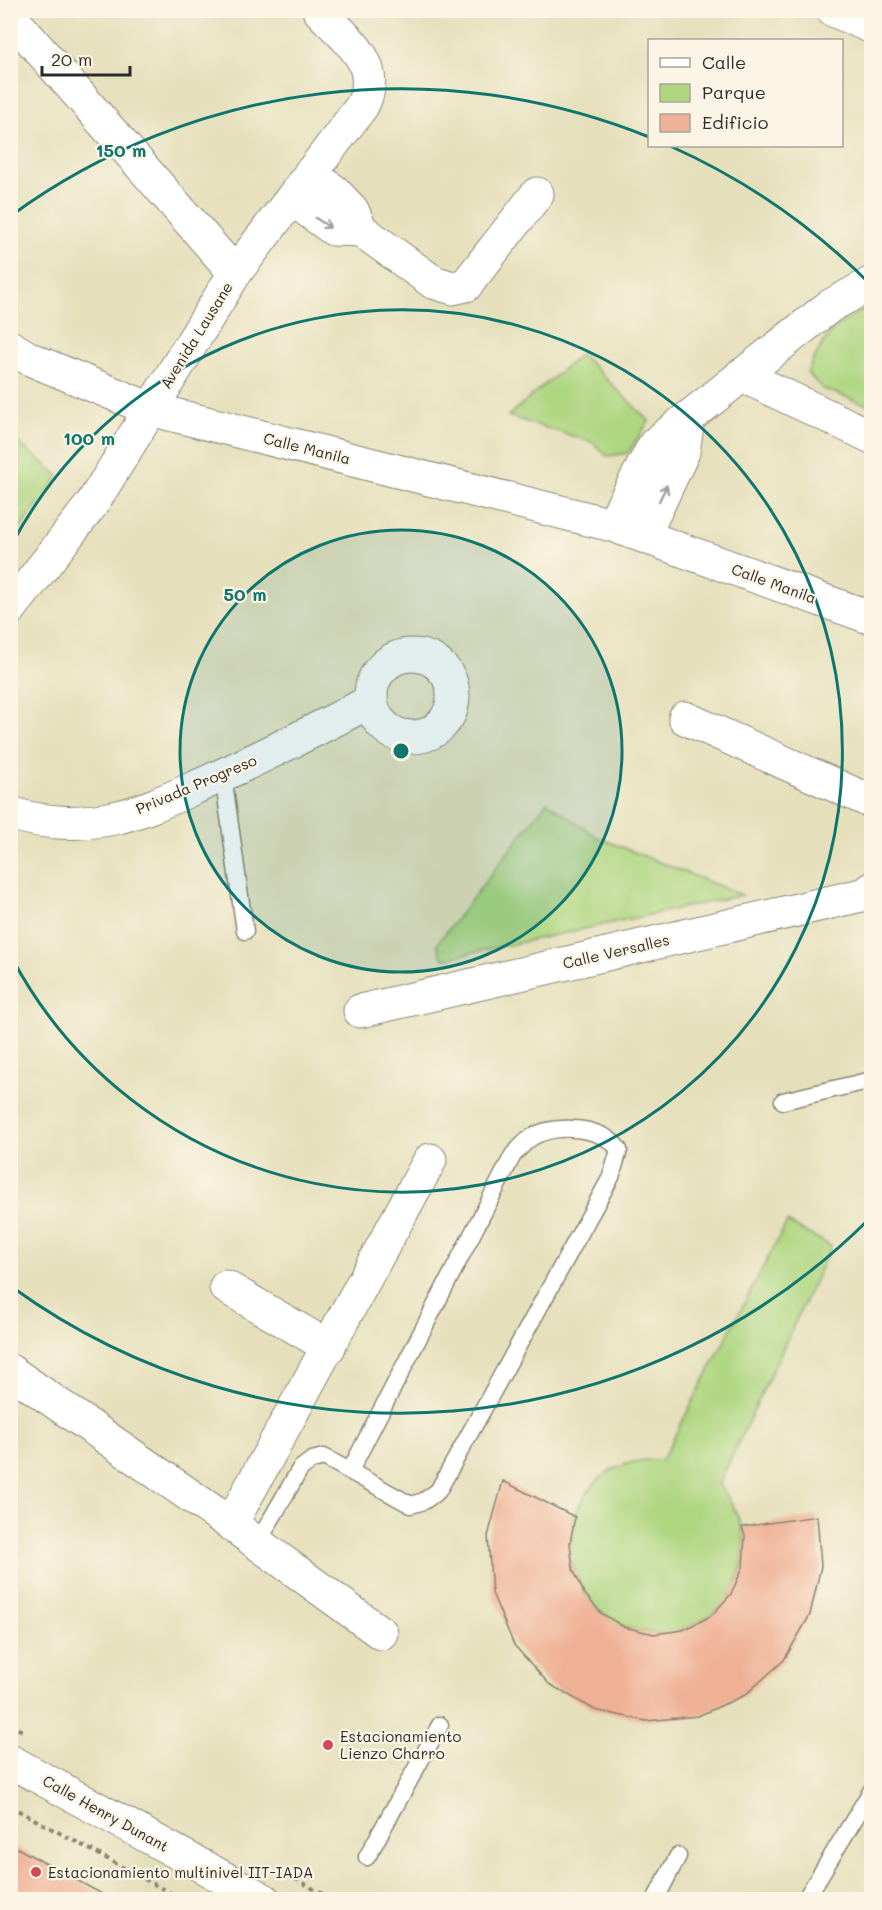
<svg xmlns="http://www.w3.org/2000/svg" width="882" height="1910" font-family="Mali,sans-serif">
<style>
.green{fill:#aed681;stroke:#6c8056;stroke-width:1.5}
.building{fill:#efb195}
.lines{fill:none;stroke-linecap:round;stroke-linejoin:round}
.service-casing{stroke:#888573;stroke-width:19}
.minor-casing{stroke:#888573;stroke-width:35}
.tertiary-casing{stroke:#888573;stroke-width:35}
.path{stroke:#888573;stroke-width:4;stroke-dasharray:4.5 4.5;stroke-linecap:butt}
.service{stroke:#fff;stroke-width:16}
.minor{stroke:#fff;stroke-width:33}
.tertiary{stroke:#fff;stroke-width:33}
.oneway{stroke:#a0a0a0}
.ring{fill:none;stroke:#0f766e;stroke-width:3}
.poi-dot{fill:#d1495b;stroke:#fcf5e5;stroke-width:2}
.labels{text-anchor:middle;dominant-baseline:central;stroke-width:4.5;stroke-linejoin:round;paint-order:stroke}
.street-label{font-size:15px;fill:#2b2b2b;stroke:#fcf5e5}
.poi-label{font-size:15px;fill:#2b2b2b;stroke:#fcf5e5;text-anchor:start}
.centre{fill:#0f766e;stroke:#fcf5e5;stroke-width:3}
.ring-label{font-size:18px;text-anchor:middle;font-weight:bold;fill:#0f766e;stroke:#fcf5e5;stroke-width:4.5;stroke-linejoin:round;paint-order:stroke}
</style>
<rect width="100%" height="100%" fill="#fcf5e5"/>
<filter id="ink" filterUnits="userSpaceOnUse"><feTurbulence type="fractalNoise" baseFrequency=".0167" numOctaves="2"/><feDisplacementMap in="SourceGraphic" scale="12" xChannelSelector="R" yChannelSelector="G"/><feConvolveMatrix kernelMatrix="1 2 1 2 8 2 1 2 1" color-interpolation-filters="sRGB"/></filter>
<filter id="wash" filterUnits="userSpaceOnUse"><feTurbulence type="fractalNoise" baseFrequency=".008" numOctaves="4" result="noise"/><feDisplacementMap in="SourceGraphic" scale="24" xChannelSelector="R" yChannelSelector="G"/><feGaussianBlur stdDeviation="1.35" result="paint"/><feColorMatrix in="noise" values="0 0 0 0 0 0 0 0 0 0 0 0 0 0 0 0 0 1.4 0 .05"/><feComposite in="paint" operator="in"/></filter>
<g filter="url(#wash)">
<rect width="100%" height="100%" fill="#e5dfbb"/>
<!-- green -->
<path class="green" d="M871 306V406L823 389 807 373C823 338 835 322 871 306Z
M581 354 649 421 628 453 607 456 592 442 508 416Z
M11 437 59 476 11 541Z
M547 802 599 838 742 895 443 959 437 944Z
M787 1222 831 1246 719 1484C744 1519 752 1545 735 1586 727 1604 711 1616 693 1625 677 1634 657 1635 640 1631 546 1610 550 1476 639 1461 646 1459 654 1460 662 1460Z"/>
<g id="blocks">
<!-- building -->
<path class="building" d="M503 1481 575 1517 570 1543 573 1569 584 1593 601 1613 624 1627 654 1634 683 1630 711 1616 731 1594 743 1567 745 1536 742 1527 817 1516 821 1566 810 1615 784 1660 745 1695 698 1716 646 1721 595 1710 549 1684 514 1645 492 1593 488 1536Z
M10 1844 113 1900H10Z"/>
</g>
</g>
<g filter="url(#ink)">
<use href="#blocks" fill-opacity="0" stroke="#888573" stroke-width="1.5"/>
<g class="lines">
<!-- service casing -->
<g class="service-casing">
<path id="service" d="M223 775 245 931
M783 1101 872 1080
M257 1544 300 1469 312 1460 324 1457 411 1505 424 1501 438 1491 611 1177 619 1150C604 1127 558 1123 534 1136 526 1140 519 1149 513 1155L350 1471
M367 1857 440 1725
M655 1900 678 1856
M805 1900 872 1790"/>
</g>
<!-- minor casing -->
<g class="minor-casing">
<path id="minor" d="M833 10 872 27
M10 16 235 273
M310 173 335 192 352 210 361 230 433 282 453 288 466 285 537 194
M292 199 333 229 361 230
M10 347 30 359 150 409 612 525 872 618
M741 375 872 437
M612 525 655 444 830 306 872 283
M644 535 683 452 688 419
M10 609 92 504 235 273 362 106C384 63 347 41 319 10
M371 696a41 41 0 1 1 82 0a41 41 0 1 1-82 0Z
M685 718 872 802
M10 813C43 824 81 825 114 818 145 811 174 797 203 784 260 758 316 730 371 701
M360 1011 866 894 872 889
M226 1287 329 1347
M10 1371 231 1524 381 1633
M231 1524 430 1160"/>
</g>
<!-- tertiary casing -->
<g class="tertiary-casing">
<path id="tertiary" d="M10 1761 264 1900"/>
</g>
<!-- path -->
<path class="path" d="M10 1724 22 1731
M10 1806 183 1900
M279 1870 334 1900"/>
<!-- service -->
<use href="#service" class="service"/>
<!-- minor -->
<use href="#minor" class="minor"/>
<!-- tertiary -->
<use href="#tertiary" class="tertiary"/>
</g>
<!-- one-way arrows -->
<defs><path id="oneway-shaft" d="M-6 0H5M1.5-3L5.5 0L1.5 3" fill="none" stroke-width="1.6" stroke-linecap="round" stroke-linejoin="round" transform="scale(1.5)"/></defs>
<g class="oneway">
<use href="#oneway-shaft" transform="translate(323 223) rotate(33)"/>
<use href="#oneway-shaft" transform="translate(663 493) rotate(-64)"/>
</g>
</g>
<!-- distance rings -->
<circle cx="401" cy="751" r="221" fill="#0f766e" fill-opacity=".12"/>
<g class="ring">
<circle cx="401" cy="751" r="221"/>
<path d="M12 544A441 441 0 1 1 12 958"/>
<path d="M869 1219A662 662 0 0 1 12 1287M12 215A662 662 0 0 1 649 137M670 146A662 662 0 0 1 869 283"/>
</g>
<!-- markers -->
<g class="poi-dot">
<circle cx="328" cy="1745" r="6"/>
<circle cx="36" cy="1872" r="6"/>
</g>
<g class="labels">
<!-- street labels -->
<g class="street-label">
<text transform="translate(196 335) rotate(-58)">Avenida Lausane</text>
<text transform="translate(307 448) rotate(14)">Calle Manila</text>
<text transform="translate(774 583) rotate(20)">Calle Manila</text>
<text transform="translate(196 784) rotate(-23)">Privada Progreso</text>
<text transform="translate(616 951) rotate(-13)">Calle Versalles</text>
<text transform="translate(106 1813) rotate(29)">Calle Henry Dunant</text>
</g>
<!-- poi labels -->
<g class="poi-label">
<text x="340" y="1736">Estacionamiento<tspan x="340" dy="17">Lienzo Charro</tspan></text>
<text x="48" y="1872">Estacionamiento multinivel IIT-IADA</text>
</g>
</g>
<circle cx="401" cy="751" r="9" class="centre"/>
<g class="ring-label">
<text x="121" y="157">150 m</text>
<text x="89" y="445">100 m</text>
<text x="245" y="601">50 m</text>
</g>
<!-- margin -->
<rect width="882" height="1910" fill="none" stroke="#fcf5e5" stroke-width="36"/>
<!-- legend -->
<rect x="648" y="39" width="195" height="108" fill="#fcf5e5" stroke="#a8a49b" stroke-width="1.5"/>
<rect x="660" y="58" width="30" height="9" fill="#ffffff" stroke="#a8a49b" stroke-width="1.5"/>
<text x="702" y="69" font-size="18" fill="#2b2b2b">Calle</text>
<rect x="660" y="84" width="30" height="18" fill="#aed681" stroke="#a8a49b" stroke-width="1.5"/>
<text x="702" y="99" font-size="18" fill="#2b2b2b">Parque</text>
<rect x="660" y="114" width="30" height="18" fill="#efb195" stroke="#a8a49b" stroke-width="1.5"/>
<text x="702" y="129" font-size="18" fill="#2b2b2b">Edificio</text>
<!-- scale -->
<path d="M42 66v9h88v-9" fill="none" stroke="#2b2b2b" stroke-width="3"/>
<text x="51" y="66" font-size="18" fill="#2b2b2b" stroke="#fcf5e5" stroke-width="4.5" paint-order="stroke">20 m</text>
</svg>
